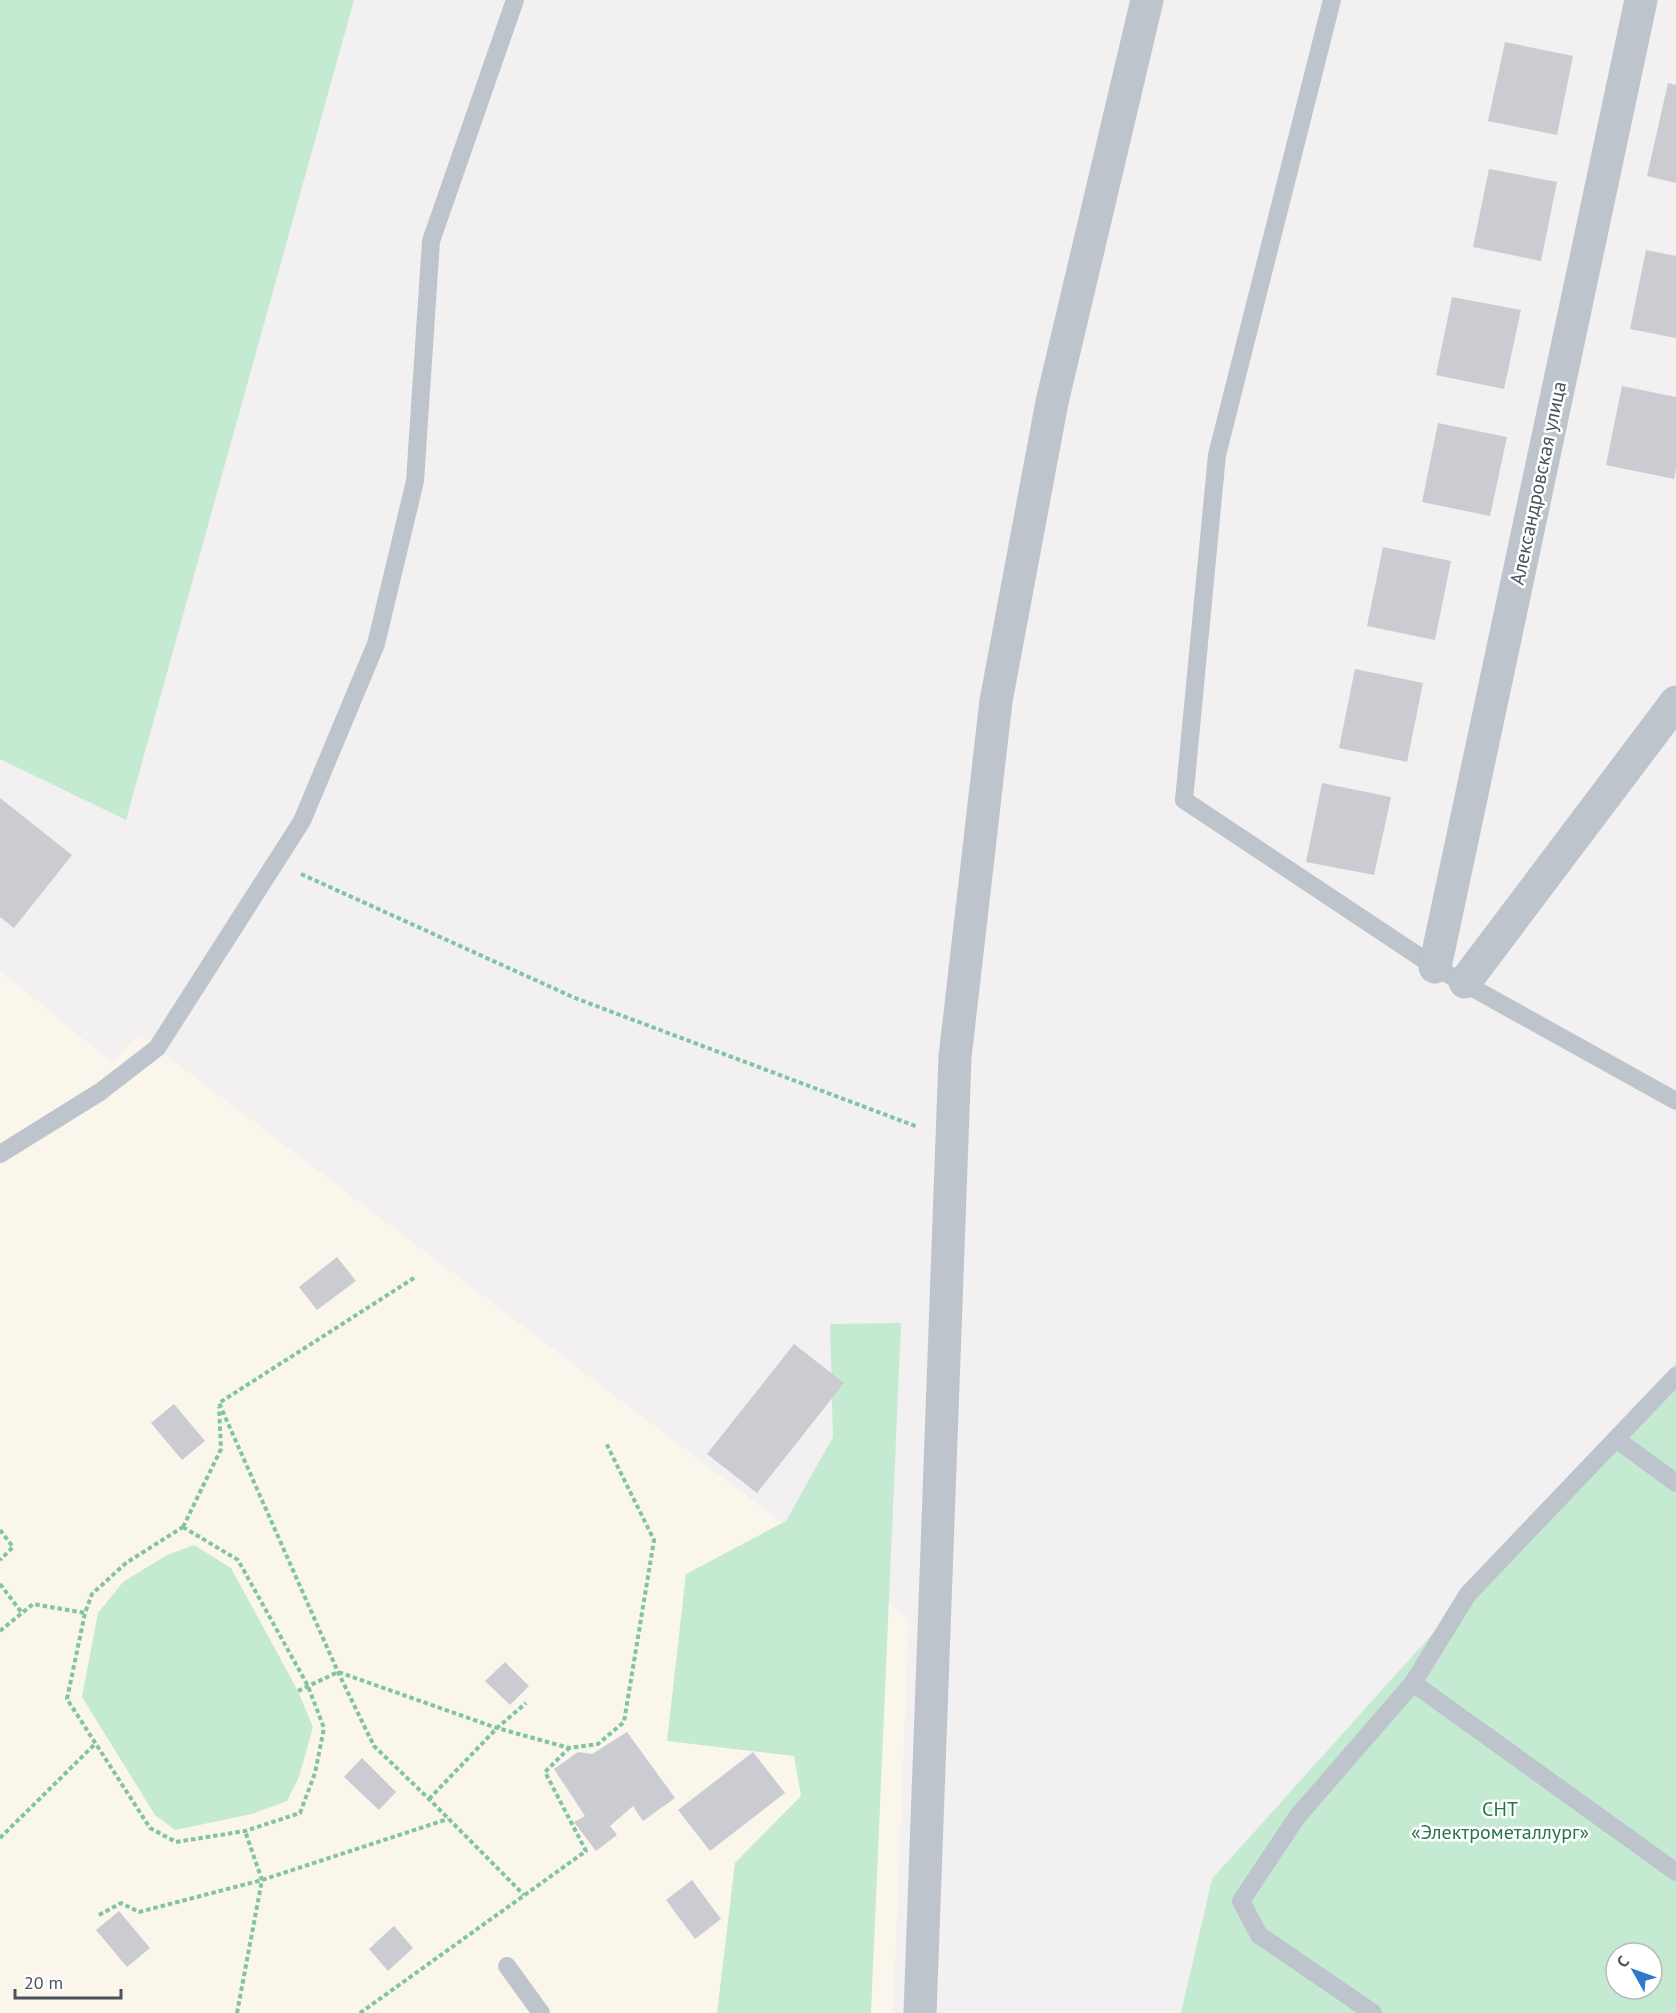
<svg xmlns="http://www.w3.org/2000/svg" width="1676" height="2013" font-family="'PT Sans',sans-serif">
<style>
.commercial{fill:#faf6ec}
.green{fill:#c4ead2;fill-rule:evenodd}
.building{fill:#cbccd2}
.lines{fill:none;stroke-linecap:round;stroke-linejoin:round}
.path{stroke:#81c4a1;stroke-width:4;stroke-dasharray:4.5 3;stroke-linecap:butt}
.service{stroke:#bdc4cb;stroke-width:18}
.minor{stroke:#bdc4cb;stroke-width:33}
.tertiary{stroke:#bdc4cb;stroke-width:33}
.labels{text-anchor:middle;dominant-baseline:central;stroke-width:5;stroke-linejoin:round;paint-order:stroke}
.street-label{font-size:20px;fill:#4a535b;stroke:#fff}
.park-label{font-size:20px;fill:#23744a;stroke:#fff}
</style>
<rect width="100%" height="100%" fill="#f2f0f0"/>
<!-- commercial -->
<path class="commercial" d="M0 971 113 1063 138 1034 909 1619 893 2013H0Z"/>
<!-- green -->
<path class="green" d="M0 0H354L126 820 0 759Z
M901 1323 871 2013H717L735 1863 801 1796 794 1756 667 1741 686 1574 786 1521 833 1437 830 1324Z
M1676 1363V2013H1181L1212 1879ZM1616 1953H1652V1989H1616Z
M194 1545 231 1568 298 1691 313 1727 299 1777 287 1801 252 1814 175 1830 155 1815 82 1697 98 1613 123 1582 167 1555Z"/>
<!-- building -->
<path class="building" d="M1505 42 1573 56 1557 135 1488 121Z
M1668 83 1676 85V183L1647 176Z
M1489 169 1557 182 1541 261 1473 247Z
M1646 250 1676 256V338L1630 329Z
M1452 297 1521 310 1504 389 1436 375Z
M1622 386 1676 397V468L1674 479 1606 465Z
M1438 423 1507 437 1490 516 1422 502Z
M1383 547 1451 561 1435 640 1367 626Z
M1355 669 1423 683 1407 762 1339 748Z
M1322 783 1391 797 1374 875 1306 862Z
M0 798 72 855 14 928 0 917Z
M337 1257 356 1281 317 1310 299 1287Z
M794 1344 844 1383 757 1493 707 1454Z
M174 1404 205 1441 182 1460 151 1423Z
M505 1662 529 1686 510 1705 485 1681Z
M627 1732 675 1798 643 1821 633 1806 610 1826 617 1835 596 1851 574 1822 585 1816 554 1769 578 1752 592 1754Z
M753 1752 785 1793 710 1851 678 1810Z
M362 1758 396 1792 379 1810 344 1777Z
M692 1880 721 1919 695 1939 666 1900Z
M119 1911 150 1948 127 1967 96 1930Z
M394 1926 413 1948 388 1971 369 1949Z"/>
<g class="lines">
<!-- path -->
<path class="path" d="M301 874 575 998 918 1127
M414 1278 219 1403 338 1672 374 1746 429 1799 524 1895
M183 1527 238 1560 308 1686 324 1728 315 1773 300 1813 245 1831 176 1842 150 1828 67 1699 85 1613 92 1594 126 1563Z
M183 1527 221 1449 219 1407
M0 1530 13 1547 0 1560
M0 1584 22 1613
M0 1631 33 1604 85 1613
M298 1691 338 1672 497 1728 569 1748 598 1744 624 1722 654 1540 606 1443
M429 1799 497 1728 526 1703
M0 1838 96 1743
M99 1915 121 1903 139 1912 262 1880 448 1819
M237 2013 262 1880 245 1831
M360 2013 586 1851 545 1772 569 1748"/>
<!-- service -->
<path class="service" d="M1332 0 1217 455 1184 800 1435 967 1676 1101
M0 1154 100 1092 157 1048 302 821 376 644 415 481 431 241 515 0
M1616 1439 1676 1483
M1413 1683 1676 1872
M507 1966 541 2013
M1373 2013 1259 1935 1241 1901 1297 1817 1413 1683 1468 1594 1676 1376"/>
<!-- minor -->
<path class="minor" d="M1435 967 1641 0
M1465 982 1676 702"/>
<!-- tertiary -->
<path class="tertiary" d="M920 2013 955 1057 996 701 1052 402 1147 0"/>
</g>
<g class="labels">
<!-- street labels -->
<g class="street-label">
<text transform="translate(1538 483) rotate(-78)">Александровская улица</text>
</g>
<!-- park labels -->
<g class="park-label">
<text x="1500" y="1809">СНТ<tspan x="1500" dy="23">«Электрометаллург»</tspan></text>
</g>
</g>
<!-- north arrow -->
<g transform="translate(1634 1971) rotate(310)"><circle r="28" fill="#ffffff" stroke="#b7babd" stroke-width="1.5"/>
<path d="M0-4.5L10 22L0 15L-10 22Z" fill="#3078cc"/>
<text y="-9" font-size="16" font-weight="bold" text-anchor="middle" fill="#4a535b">С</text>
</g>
<!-- scale -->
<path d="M15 1989v9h106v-9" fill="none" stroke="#4a535b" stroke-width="3"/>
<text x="24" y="1989" font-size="18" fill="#4a535b" stroke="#ffffff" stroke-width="4.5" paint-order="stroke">20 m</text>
</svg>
